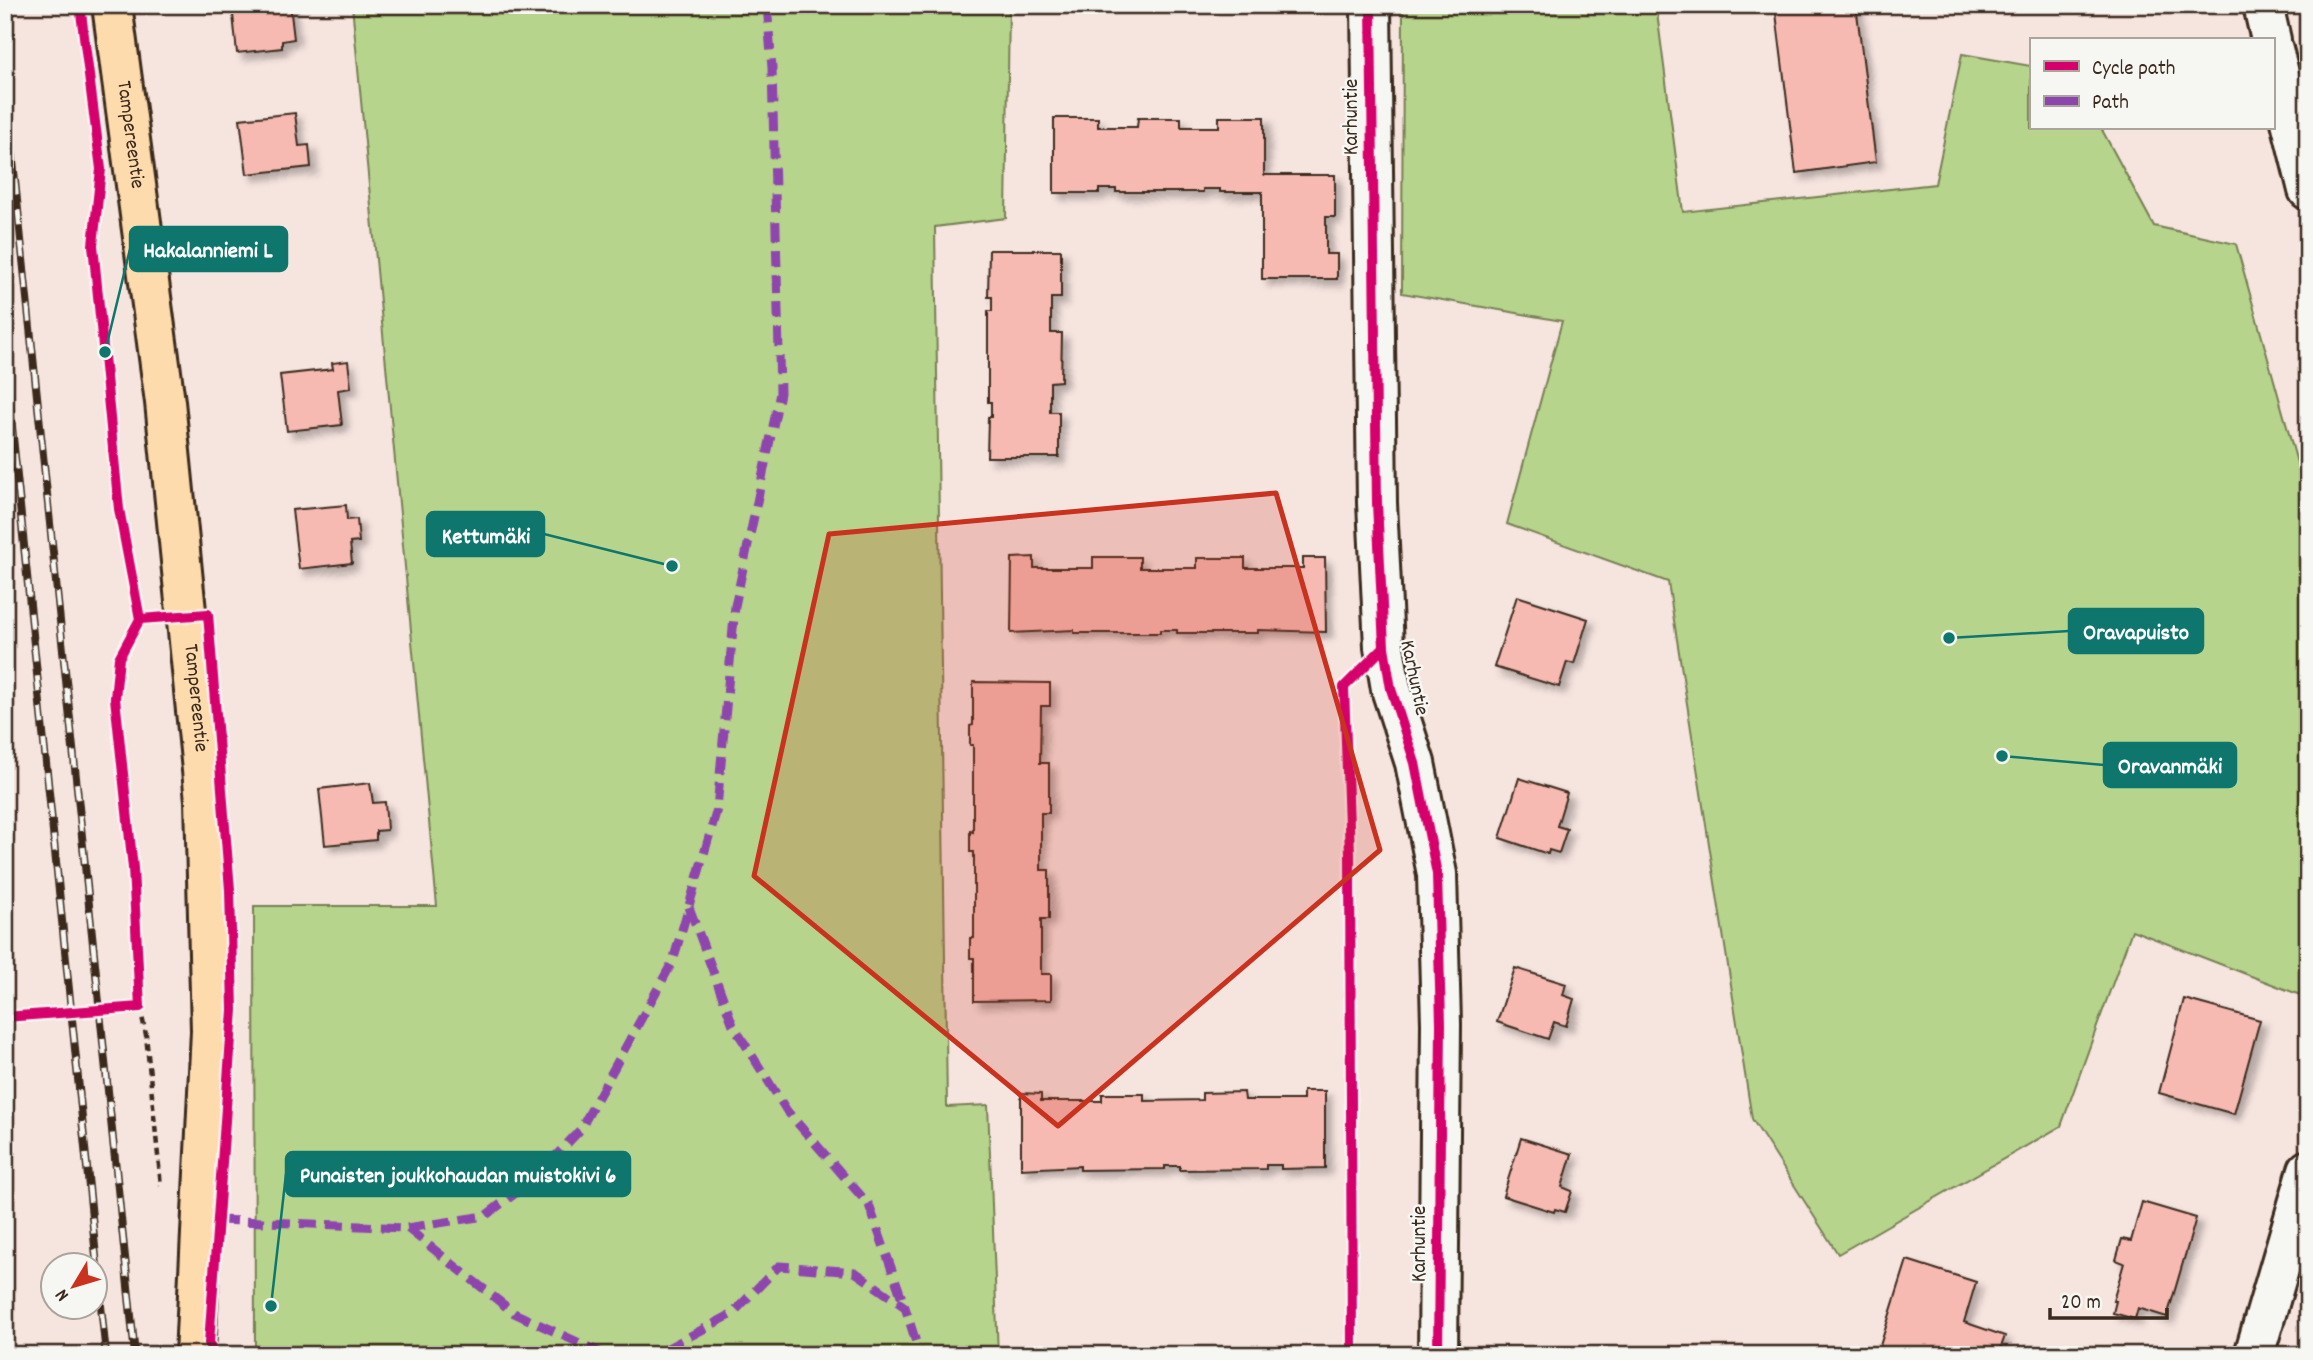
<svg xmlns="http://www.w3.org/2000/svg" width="2313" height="1360" font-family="Dekko,sans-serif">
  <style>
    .green { fill: #b6d48c; stroke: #787f55; stroke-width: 2 }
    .building { fill: #f6bab3; stroke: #3b2a1e; stroke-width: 2; filter: url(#shadow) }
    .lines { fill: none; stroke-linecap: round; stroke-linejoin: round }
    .minor-casing { stroke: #3b2a1e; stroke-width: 44 }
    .major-casing { stroke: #3b2a1e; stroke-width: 44 }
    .path { stroke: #3b2a1e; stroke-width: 4.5; stroke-dasharray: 7 5; stroke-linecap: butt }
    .minor { stroke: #f6f6f2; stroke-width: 38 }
    .major { stroke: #fedbac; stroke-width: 38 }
    .rail-casing { stroke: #3b2a1e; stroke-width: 8 }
    .rail { stroke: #f6f6f2; stroke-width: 5; stroke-dasharray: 16; stroke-linecap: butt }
    .quiet { stroke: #8e44ad; stroke-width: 9; stroke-dasharray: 18 9; stroke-linecap: butt }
    .cycleway-casing { stroke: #f6f6f2; stroke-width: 15 }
    .cycleway { stroke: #d6006c; stroke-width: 10 }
    .marked { fill: #c8321e; fill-opacity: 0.2; stroke: #c8321e; stroke-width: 5; stroke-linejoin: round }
    .labels { text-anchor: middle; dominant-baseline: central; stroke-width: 5; stroke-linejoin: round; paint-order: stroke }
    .street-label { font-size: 21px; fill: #3b2a1e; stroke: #f6f6f2 }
    .leader { fill: none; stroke: #0f766e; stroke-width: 2.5 }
    .callout-dot { fill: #0f766e; stroke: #f6f6f2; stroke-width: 2.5 }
    .callout { fill: #0f766e; stroke: #0f766e; stroke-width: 2.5 }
    .callout-label { font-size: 23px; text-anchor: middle; font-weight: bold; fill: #fff }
  </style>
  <defs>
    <filter id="shadow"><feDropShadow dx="6" dy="6" stdDeviation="3.5" flood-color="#0004"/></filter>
  </defs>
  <rect width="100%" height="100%" fill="#f6e4df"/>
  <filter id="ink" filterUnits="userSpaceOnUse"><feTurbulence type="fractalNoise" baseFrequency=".0143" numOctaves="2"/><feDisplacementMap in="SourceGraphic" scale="14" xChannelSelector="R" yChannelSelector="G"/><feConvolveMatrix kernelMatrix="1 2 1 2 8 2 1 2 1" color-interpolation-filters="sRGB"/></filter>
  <g filter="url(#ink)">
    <path class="green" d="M352 5H1009L1006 218 935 227 947 1107 988 1105 998 1355H255L254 906H437Z
      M1403 5H1656L1683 212 1935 184 1962 54 2031 66V128H2101L2154 226 2236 244 2308 502V998L2132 930 2061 1126 1838 1254 1752 1119 1668 582 1507 524 1562 321 1402 293Z"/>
    <path class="building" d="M232 5H290L294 39 282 41V48L237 53Z
      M1775 5H1856L1876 162 1796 173Z
      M295 113 299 146 309 145 311 167 247 174 240 119Z
      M1219 117H1264V175H1335V217H1326V254H1337V279H1262V192H1220V189H1203V192H1116V189H1099V193H1054V118H1098V127H1137L1138 118H1181V127H1219Z
      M989 250H1061V298H1051V333H1062L1061 381 1050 382V412H1059V457H987L988 417H991V402H988V311H992V297H988Z
      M348 361 351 388 338 390 342 425 287 431 280 375 333 369 332 363Z
      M346 505 347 520 357 519 359 542 350 543 352 563 299 569 292 510Z
      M1034 557V568H1093V557H1140V568H1197V558H1245V568H1303V558H1325L1326 632 1258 630V633H1177V630H1160V633H1074V630L1011 633 1012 558Z
      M1517 596 1588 619 1574 664 1567 662 1559 687 1494 667Z
      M973 682 1050 683V706H1041L1040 763H1049V813H1041V870H1049V919H1041V974H1051V1000L974 1001V958H970V938H974V852H970V831L973 832V745H970V726L973 725Z
      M1519 778 1567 793 1557 826 1567 829 1559 853 1549 850 1548 854 1500 838Z
      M370 783 373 803 385 802 387 830 376 831V840L325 845 319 789Z
      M1515 968 1566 984 1563 995 1574 999 1566 1026 1554 1022 1548 1039 1497 1022Z
      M2184 999 2260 1020 2234 1114 2159 1093Z
      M1303 1091H1325V1168L1281 1169V1165H1266V1169L1180 1170V1166H1165V1169L1080 1170V1166L1021 1169V1093L1041 1094V1101H1102V1094H1144V1101L1202 1100V1093L1244 1092 1245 1100H1303Z
      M1521 1138 1572 1154 1562 1187 1572 1191 1565 1212 1555 1209 1554 1212 1503 1196Z
      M2142 1202 2196 1218 2167 1317 2138 1308 2135 1319 2113 1313 2116 1301H2113L2124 1263 2116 1260 2122 1239 2131 1241Z
      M1907 1260 1976 1282 1964 1322 2005 1336 1998 1355H1896L1879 1349Z"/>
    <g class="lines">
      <defs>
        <path id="minor" d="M1371 5 1377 503 1384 647 1391 689 1415 763 1437 874 1441 1024 1438 1355
          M2263 5 2271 40
          M2273 49 2308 190
          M2254 1355 2308 1170"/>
        <g id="major">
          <path id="s1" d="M112 5 165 402 205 800 211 1031 195 1355"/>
        </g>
      </defs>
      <use href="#minor" class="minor-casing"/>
      <use href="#major" class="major-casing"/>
      <path class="path" d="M140 1007 146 1035 161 1186"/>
      <use href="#minor" class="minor"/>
      <use href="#major" class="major"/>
      <defs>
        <path id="rail" d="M5 83 135 1355
          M5 358 106 1355"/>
      </defs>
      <use href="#rail" class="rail-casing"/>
      <use href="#rail" class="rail"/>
      <path class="quiet" d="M689 907 733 1025 787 1111 869 1205 905 1307
        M219 1220 407 1228 514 1313 606 1355 664 1350 732 1314 779 1266 855 1272 905 1307 920 1355
        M407 1228 485 1216 533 1180 580 1130 673 961 717 809 735 606 780 393 772 68 767 5"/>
      <defs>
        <path id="cycleway" d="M1371 5 1377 503 1384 647 1391 689 1415 763 1437 874 1441 1024 1438 1355
          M140 619 208 614 230 890 233 1010 209 1343 215 1355
          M5 1017 140 1007 133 868 115 698 119 658 140 619 119 509 93 245 101 169 80 5
          M1352 1355 1350 854 1344 687 1384 647"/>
      </defs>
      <use href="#cycleway" class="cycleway-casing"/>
      <use href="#cycleway" class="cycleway"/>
    </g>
  </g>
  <path class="marked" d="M1276 493 1380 850 1058 1126 754 876 829 534Z"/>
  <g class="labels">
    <g class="street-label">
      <text transform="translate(1353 117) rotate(-90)">Karhuntie</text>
      <text stroke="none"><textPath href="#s1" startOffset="131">Tampereentie</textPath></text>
      <text transform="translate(1413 678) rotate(78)">Karhuntie</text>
      <text stroke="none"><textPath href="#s1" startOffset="698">Tampereentie</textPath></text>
      <text transform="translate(1421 1244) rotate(-90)">Karhuntie</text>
    </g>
  </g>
  <path class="leader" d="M105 352L130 249M672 566L544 534M1949 638L2069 631M2002 756L2104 765M271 1306L286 1174"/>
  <g class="callout-dot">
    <circle cx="105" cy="352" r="7"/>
    <circle cx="672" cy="566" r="7"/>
    <circle cx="1949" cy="638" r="7"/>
    <circle cx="2002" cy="756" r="7"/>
    <circle cx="271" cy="1306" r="7"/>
  </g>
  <g class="callout">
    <rect x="130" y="227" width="157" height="44" rx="7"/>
    <rect x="427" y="512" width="117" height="44" rx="7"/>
    <rect x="2069" y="609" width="134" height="44" rx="7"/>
    <rect x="2104" y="743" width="132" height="44" rx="7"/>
    <rect x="286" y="1152" width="344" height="44" rx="7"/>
  </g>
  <g class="callout-label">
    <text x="208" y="257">Hakalanniemi L</text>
    <text x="486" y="543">Kettumäki</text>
    <text x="2136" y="639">Oravapuisto</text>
    <text x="2170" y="773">Oravanmäki</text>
    <text x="458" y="1182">Punaisten joukkohaudan muistokivi 6</text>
  </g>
  <rect width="2313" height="1360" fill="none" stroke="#f6f6f2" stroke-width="28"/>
  <rect x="14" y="14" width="2285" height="1332" fill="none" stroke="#3b2a1e" stroke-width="2.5" filter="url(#ink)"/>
  <rect x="2030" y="38" width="245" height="91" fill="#f6f6f2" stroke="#aba49d" stroke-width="2"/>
  <rect x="2044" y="61" width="35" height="10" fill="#d6006c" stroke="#aba49d" stroke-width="2"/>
  <text x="2092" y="74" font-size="21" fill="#3b2a1e">Cycle path</text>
  <rect x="2044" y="96" width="35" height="10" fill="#8e44ad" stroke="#aba49d" stroke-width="2"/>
  <text x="2092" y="108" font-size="21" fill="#3b2a1e">Path</text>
  <g transform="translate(74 1286) rotate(232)"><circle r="33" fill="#f6f6f2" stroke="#aba49d" stroke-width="2"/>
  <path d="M0-5L12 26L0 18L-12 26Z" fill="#c8321e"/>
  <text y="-10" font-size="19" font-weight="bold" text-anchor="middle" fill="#3b2a1e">N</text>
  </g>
  <path d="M2050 1308v10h117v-10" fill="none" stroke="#3b2a1e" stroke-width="3.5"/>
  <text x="2061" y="1308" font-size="21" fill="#3b2a1e" stroke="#f6f6f2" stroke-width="5" paint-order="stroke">20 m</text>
</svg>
